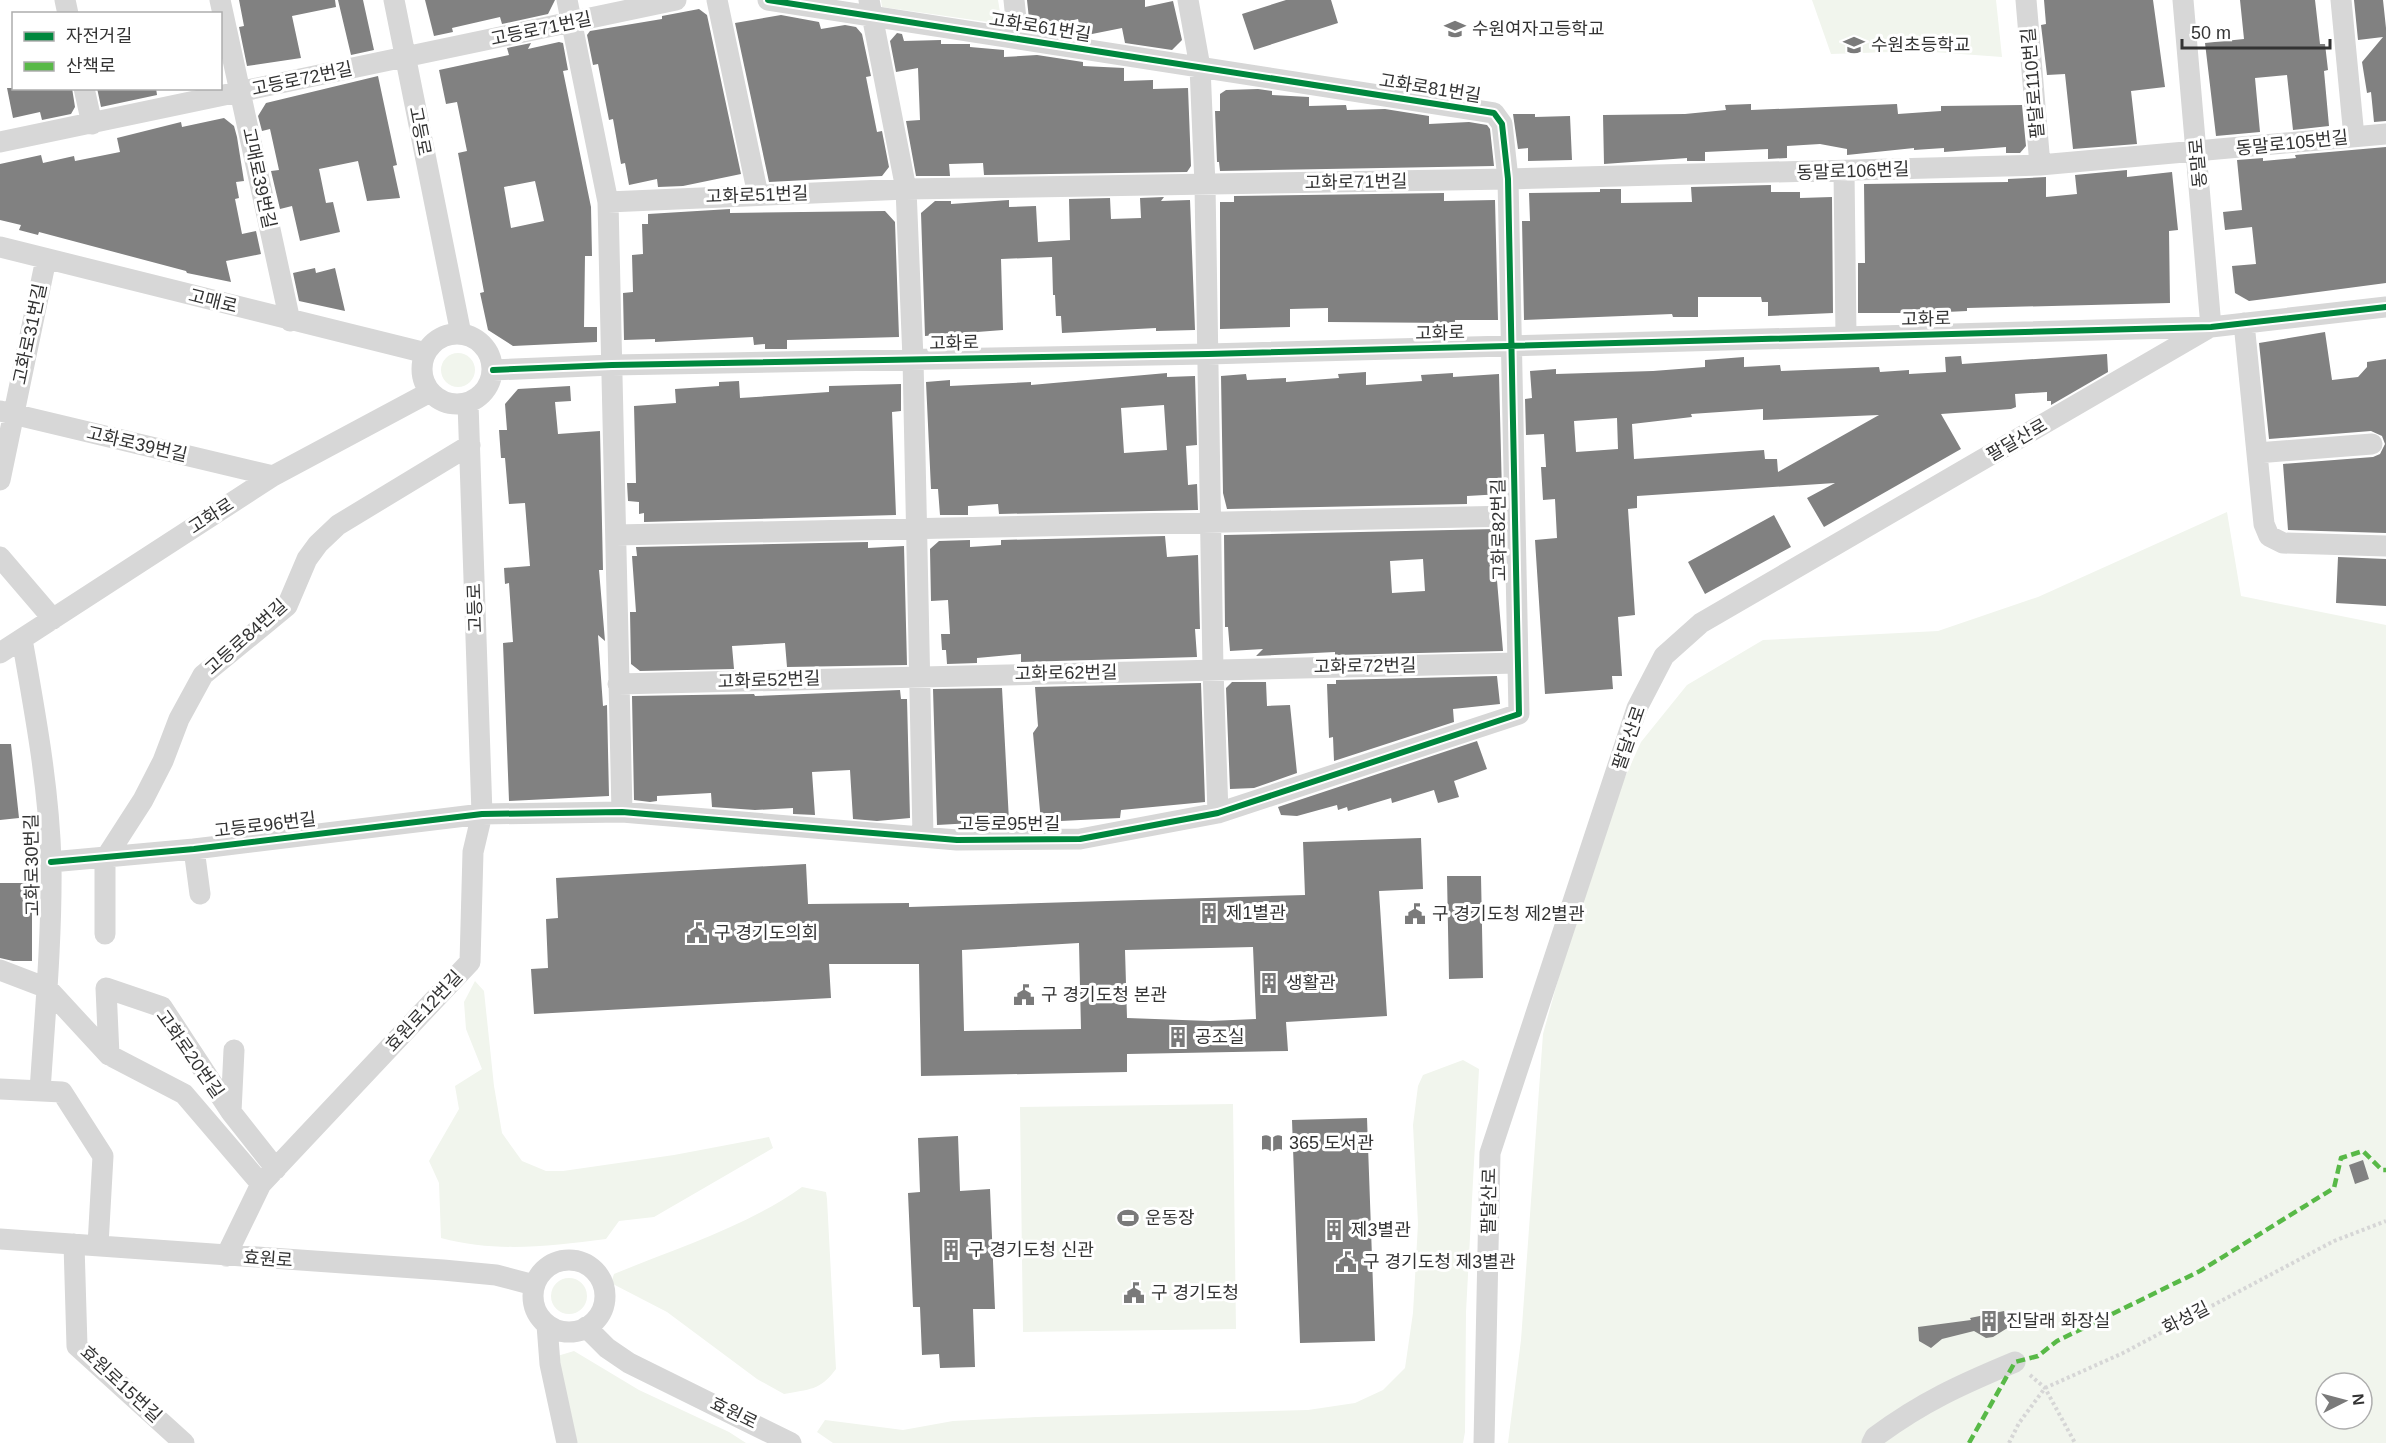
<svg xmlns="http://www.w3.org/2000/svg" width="2386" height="1443" font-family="Arial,'Noto Sans KR',sans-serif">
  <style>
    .green { fill: #f1f5ed; fill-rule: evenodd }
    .building { fill: #818181; fill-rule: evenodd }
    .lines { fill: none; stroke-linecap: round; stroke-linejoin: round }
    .path { stroke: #d6d6d6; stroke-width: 4; stroke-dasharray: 3 3; stroke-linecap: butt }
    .minor { stroke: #d7d7d7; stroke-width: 21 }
    .quiet { stroke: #58b947; stroke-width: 4.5; stroke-dasharray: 9 4.5; stroke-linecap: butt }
    .cycleway-casing { stroke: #fff; stroke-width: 10 }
    .cycleway { stroke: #00873e; stroke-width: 6 }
    .labels { text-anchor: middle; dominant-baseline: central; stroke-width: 6; stroke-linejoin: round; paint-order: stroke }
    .street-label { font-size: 18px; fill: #333; stroke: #fff }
    .poi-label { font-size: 18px; fill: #333; stroke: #fff; text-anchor: start }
  </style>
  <rect width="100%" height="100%" fill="#fff"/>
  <path class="green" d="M881 0H998L1002 24 882 7Z
    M1812 0H1996L2002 57 1920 51 1831 54Z
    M441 370a17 17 0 1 1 34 0a17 17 0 1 1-34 0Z
    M2227 512 2241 596 2386 625V1443H1508L1521 1340 1543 1034 1597 839 1641 742 1687 685 1763 640 1938 631 2038 597ZM2326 1383H2362V1419H2326Z
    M475 981 484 991 494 1086 502 1133 522 1161 546 1171H563L674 1155 769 1137 773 1148 654 1217 619 1221 606 1239C549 1246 498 1253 441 1238L439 1183 429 1161 459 1109 455 1086 482 1069 466 1029 464 1002Z
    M1463 1060 1479 1069 1466 1312 1465 1432 1463 1443H833L817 1432 825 1420 903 1430 953 1421 1036 1417 1308 1410 1355 1403 1383 1390 1405 1368 1413 1313 1418 1224 1413 1125 1418 1086 1423 1075Z
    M1233 1104 1236 1329 1023 1332 1020 1107Z
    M802 1187 826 1192 827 1199 836 1369C820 1391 809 1389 784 1394L757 1379 667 1312 611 1283 614 1274C677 1248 746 1227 802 1187Z
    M551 1296a18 18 0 1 1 36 0a18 18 0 1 1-36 0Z
    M574 1351 639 1390 729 1432 746 1443H571L554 1357Z"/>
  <path class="building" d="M239 0H335L336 7 292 16 301 58 247 66 239 27 244 26Z
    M338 0H363L374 50 351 55Z
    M425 0H555L548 14 502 24 500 17 452 28 453 32 434 36Z
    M1027 0H1145V7L1173 1 1182 40 1172 50 1125 43 1122 28 1082 36 1078 19 1037 29 1030 28Z
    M1286 0H1331L1338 23 1254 50 1242 14Z
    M2044 0H2153L2165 87 2131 91 2137 144 2073 149 2065 74 2047 75 2041 25 2046 24Z
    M2240 0H2315L2320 44H2325L2328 70 2324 71 2329 126 2293 130 2287 75 2255 78 2260 132 2216 136 2205 43 2244 39Z
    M2354 0H2383L2386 28V121L2374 122 2371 92 2367 93 2362 62 2383 37 2358 40Z
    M699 9 707 15 741 174 683 186 658 187 657 179 629 185 625 163 621 164 613 119 609 120 598 64 593 65 587 35 590 31 662 19V16Z
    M781 15 819 22 821 29 845 25 856 27 862 34 871 76 866 77 877 132 882 131 889 167 882 176 769 182 735 23Z
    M897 33 902 34 904 41 941 40V44H970V47L1004 50V57L1037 55 1083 62V66L1124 68V81L1153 80V89L1188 88 1191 166 1187 172 984 175 983 163 949 164 950 176H916L906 121 920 120 918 68 896 72 890 41Z
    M559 42 563 43 568 70 563 71 591 207 592 256H585L584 327H597V342L513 346 488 330 480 293 484 292 458 153 467 151 457 102 446 104 439 70 509 55 507 48 531 43 528 49ZM535 181 544 221 511 228 504 187Z
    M378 76 397 165 393 166 400 198 367 201 358 161 319 169 326 203 333 202 340 232 300 241 292 206 280 209 271 171 279 170 270 129 262 131 258 116 266 103Z
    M7 88H72L75 107 71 114 42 120 40 112 13 118Z
    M97 88H156L157 95 101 107Z
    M1258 89 1272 91V95L1309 97V106L1346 105 1347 110 1385 109 1429 116V124L1469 122 1487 125 1490 129 1494 166 1220 171 1219 162H1217L1215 111H1220V94L1226 90Z
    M1751 104V110L1897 104 1898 114 1941 111V106L2022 105 2026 146 2020 153H2006V147L1944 152V148L1914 150V148L1847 155V149L1820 144 1787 146V158L1768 159V149L1705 152V161H1687V158L1604 164 1603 115 1685 114 1726 110 1725 105Z
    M1513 114H1535V117L1570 116 1572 160 1528 161V148L1518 149Z
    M224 118 234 126 237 137 244 181 236 182 239 198 235 199 242 234 256 231 261 254 226 261 231 282 187 273 186 271 39 232 38 235 19 230 21 225 0 220V164L41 155 43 163 74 156 75 161 120 152 117 138 181 122 182 127Z
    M2386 147V283L2249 301 2235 293 2232 266 2256 264 2252 227 2225 230 2223 212 2242 210 2237 160 2263 158V161L2296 158 2295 155Z
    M2127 170V177L2172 172 2178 230 2169 231 2170 303 1967 308V311L1925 313H1858V263H1865L1864 184 2008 182V179L2046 177V197L2077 194 2075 175Z
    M1771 185V192H1800V198L1832 197 1833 313 1768 316V302H1762L1761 297H1698V317H1673L1672 314 1524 320 1522 221H1530L1529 193 1600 192V189H1621V203L1692 202 1691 187Z
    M1444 193V201L1495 200 1498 320H1455V323L1328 322V308L1290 309V327L1220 329V202H1234V196Z
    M1164 197 1161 201 1190 200 1195 330 1156 331V328L1062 333 1061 316H1056L1055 295H1053L1052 257 1001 259 1003 330 925 336 921 213 935 201H951V204L1009 200V207L1036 206 1038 242 1070 240 1069 199 1110 198 1111 219 1141 218 1140 198Z
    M730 209V213L885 211 895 222 899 337 787 340V349H765V344L754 345 753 337 655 342V339L624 340 623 293 633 292 632 255 643 254 642 224H648V214Z
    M315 268 316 273 335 268 345 311 299 301 293 273Z
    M2325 332 2332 380 2358 377 2367 367V362L2386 359V533L2288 530 2283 464 2373 457 2380 454 2385 444 2382 436 2371 431 2269 439 2259 343Z
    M2107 354 2108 372 2051 405V401H2047V392L2015 394 2016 407 2011 409 1941 414 1961 449 1824 527 1807 498 1835 483 1637 496V508L1628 509 1635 615 1618 617 1622 676H1612L1613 689 1545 694 1535 540 1557 538 1555 499 1543 500 1541 467H1546L1544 434 1526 435 1525 399 1532 398 1530 371 1556 369V374L1653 371 1705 367V360L1744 357V367L1780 365 1781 371 1879 367 1880 372 1909 370V374L1946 372 1945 357 1961 356 1962 364ZM1763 409V420L1879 415 1778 472 1777 459H1765L1764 450 1634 459 1632 424 1692 417 1691 414ZM1617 418 1618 449 1576 452 1574 421Z
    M1366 372V385L1422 381 1421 375 1453 373V377L1499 374 1502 494 1467 496V504L1227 509 1223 493 1221 376 1246 374 1247 380 1286 378V382L1339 378 1338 374Z
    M1167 373V377L1195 376 1197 445 1186 446 1188 485 1197 484 1198 510 999 514 998 504 968 506V515H940L938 489H931L926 382 950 380V386L1031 382V385ZM1164 405 1167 450 1124 453 1121 408Z
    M739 381 740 398 829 392V386L901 384V411L892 412 896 515 644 522V513L639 514V502L628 501 627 483H636L634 406 676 403 675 389 719 386V382Z
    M570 386 571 401 555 402 558 434 600 431 603 570H599L605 641 598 635 603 706 607 705 609 796 509 801 503 643 513 642 509 583 505 584 504 568 530 566 525 503 509 504 505 458H501L499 430H507L505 404 518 389Z
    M1774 515 1791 547 1705 594 1688 562Z
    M1496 529V535H1500L1501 557H1495L1503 651 1335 655V652L1256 656 1263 649 1230 651 1228 627H1225L1224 535ZM1423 559 1425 591 1392 593 1390 561Z
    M1165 536 1167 557 1198 555 1200 629H1195L1197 657 1021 662V654L977 658V663L947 664 946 650H942L941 634H950L948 600 931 601 930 549 939 541 970 540V547L1001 545V540Z
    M868 542V548L904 546 907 665 787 667 785 643 732 646 734 669 640 671 631 664 630 612H636L632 556H637L636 547Z
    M2338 557 2386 559V606L2336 603Z
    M1497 676 1500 704 1453 709 1454 722 1334 761 1333 737 1329 738 1327 684H1336V680Z
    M1232 682H1266L1267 706 1290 705 1297 773 1254 788 1230 789 1226 688Z
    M1201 683 1205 802 1121 810 1120 818 1041 822 1033 733 1038 726 1035 687Z
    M1002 688 1009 821 937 825 933 689Z
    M900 690 901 699H907L910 818 877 821 853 819 850 770 812 772 815 815 793 814V808L755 810 712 807 711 793 657 796V801L650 802 634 800 632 696 754 694 755 696Z
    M1477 741 1487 769 1454 781 1459 797 1438 803 1434 790 1392 803 1391 798 1348 811 1347 807 1338 810 1337 805 1297 816 1281 815 1278 807Z
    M0 744H11L19 818 0 820Z
    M1421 838 1423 889 1379 891 1387 1016 1286 1022 1288 1051 1127 1054V1072L921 1076 919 964H829L831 998 534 1014 531 969 548 968 546 919 558 918 556 878 806 864 808 904 909 903V907L1305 895 1303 842ZM1079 943 1081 1029 964 1031 962 950ZM1253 947 1256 1019 1210 1021 1127 1018 1125 950Z
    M1447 876H1481L1483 978 1449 979Z
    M0 883H32V961H13L0 958Z
    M1367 1118 1375 1341 1300 1343 1292 1120Z
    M958 1136 960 1191 990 1189 995 1309H973L975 1367 940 1368 939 1354 922 1355 920 1307H913L908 1193 920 1192 918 1138Z
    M2363 1160 2369 1179 2355 1184 2349 1165Z
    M2004 1311 2009 1327 1993 1337 1986 1338 1974 1331 1942 1339 1931 1348 1919 1341 1918 1327 1971 1320 1970 1318Z"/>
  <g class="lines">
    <path class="path" d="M2030 1375 2045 1388 2075 1443
      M2009 1443 2019 1423 2045 1388 2123 1353 2334 1241 2386 1221"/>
    <path class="minor" d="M65 0 68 14
      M220 0 290 321
      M394 0 461 334
      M567 0 608 202 622 812
      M717 0 758 195
      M869 0 906 189 913 359 923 836
      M1014 0 1018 39
      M1188 0 1200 67 1205 185 1213 670 1218 813
      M2026 0 2040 165
      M2183 0 2211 327
      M2341 0 2354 137
      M84 88 92 124
      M0 142 676 0
      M1844 171 1846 336
      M608 202 906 189 1508 179 2040 165 2386 134
      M0 247 426 353
      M2244 323 2264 524 2269 536 2283 543 2386 546
      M422 369a35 35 0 1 1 70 0a35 35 0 1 1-70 0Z
      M493 370 612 365 1208 354 2211 327 2386 307
      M0 411 273 476
      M2257 453 2372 444
      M0 480 46 259
      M616 535 1513 516
      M0 557 53 619
      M22 639C35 713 49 787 51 862 52 938 45 1015 40 1091
      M0 653 273 476 430 392
      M618 684 1518 663
      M194 849 200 894
      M51 862 194 849 482 814 622 812 957 840 1080 839 1218 813 1519 714 1508 179 1502 124 1494 113 768 0
      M105 934V859L143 800 163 761 179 719 203 675 287 606 307 559 318 544 338 525 470 445
      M0 970 47 988 109 1055 184 1094 261 1184
      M234 1050 231 1112 276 1169
      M109 1055 106 988 162 1007 231 1112
      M0 1089 62 1092 103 1156 98 1245
      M0 1239 443 1270 496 1275 534 1285
      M74 1244 77 1346 184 1443
      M226 1256 261 1184 470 962 473 852 482 814 468 403
      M533 1296a36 36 0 1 1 72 0a36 36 0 1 1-72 0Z
      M547 1325 550 1364 567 1443
      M586 1327 607 1348 629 1363 791 1443
      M1484 1443 1490 1153 1637 708 1664 656 1701 623 2207 329
      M1872 1443 1875 1437C1922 1402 1962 1384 2015 1362"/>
    <path class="quiet" d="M1969 1443 2015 1362 2038 1356 2057 1341 2200 1271 2334 1188 2341 1158 2363 1151 2382 1170H2386"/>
    <defs>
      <path id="cycleway" d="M493 370 612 365 1208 354 2211 327 2386 307
        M51 862 194 849 482 814 622 812 957 840 1080 839 1218 813 1519 714 1508 179 1502 124 1494 113 768 0"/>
    </defs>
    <use href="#cycleway" class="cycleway-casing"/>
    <use href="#cycleway" class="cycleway"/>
  </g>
  <defs>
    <symbol id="school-bare" viewBox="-9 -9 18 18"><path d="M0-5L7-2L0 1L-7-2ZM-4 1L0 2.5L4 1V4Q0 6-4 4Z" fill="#7a7a7a" stroke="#fff" stroke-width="2.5" paint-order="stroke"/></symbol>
    <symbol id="building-bare" viewBox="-9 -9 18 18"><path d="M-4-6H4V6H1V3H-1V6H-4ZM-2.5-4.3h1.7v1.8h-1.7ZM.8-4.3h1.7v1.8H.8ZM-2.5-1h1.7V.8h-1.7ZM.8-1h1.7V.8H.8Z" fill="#7a7a7a" stroke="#fff" stroke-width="2.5" paint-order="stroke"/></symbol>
    <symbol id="civic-bare" viewBox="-9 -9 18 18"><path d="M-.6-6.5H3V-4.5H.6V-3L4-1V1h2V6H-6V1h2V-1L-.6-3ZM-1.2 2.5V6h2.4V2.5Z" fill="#7a7a7a" stroke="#fff" stroke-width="2.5" paint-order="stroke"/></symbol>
    <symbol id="library-bare" viewBox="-9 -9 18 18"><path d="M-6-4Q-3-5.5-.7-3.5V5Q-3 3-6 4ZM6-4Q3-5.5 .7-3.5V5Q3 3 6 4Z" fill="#7a7a7a" stroke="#fff" stroke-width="2.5" paint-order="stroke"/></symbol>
    <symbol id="stadium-bare" viewBox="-9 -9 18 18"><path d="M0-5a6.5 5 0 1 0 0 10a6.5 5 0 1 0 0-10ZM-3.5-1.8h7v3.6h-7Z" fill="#7a7a7a" stroke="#fff" stroke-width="2.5" paint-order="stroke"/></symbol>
  </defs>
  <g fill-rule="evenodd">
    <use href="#school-bare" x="1440" y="14" width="30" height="30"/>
    <use href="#school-bare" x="1839" y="30" width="30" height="30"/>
    <use href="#building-bare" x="1194" y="898" width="30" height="30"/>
    <use href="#civic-bare" x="1400" y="899" width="30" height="30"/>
    <use href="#civic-bare" x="682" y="918" width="30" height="30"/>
    <use href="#building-bare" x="1254" y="968" width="30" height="30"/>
    <use href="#civic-bare" x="1009" y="980" width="30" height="30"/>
    <use href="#building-bare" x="1163" y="1022" width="30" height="30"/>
    <use href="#library-bare" x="1257" y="1128" width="30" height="30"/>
    <use href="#stadium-bare" x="1113" y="1203" width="30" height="30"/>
    <use href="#building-bare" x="1319" y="1215" width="30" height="30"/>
    <use href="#building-bare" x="936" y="1235" width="30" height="30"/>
    <use href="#civic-bare" x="1331" y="1247" width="30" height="30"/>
    <use href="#civic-bare" x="1119" y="1278" width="30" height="30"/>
    <use href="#building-bare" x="1974" y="1306" width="30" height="30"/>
  </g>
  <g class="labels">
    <g class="street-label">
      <text transform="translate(1040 27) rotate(9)">고화로61번길</text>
      <text transform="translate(541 29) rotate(-12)">고등로71번길</text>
      <text transform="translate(302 79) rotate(-12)">고등로72번길</text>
      <text transform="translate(2033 83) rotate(-95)">팔달로110번길</text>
      <text transform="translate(1430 88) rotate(9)">고화로81번길</text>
      <text transform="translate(420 131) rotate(79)">고등로</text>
      <text transform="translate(2292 143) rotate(-6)">동말로105번길</text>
      <text transform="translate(2198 163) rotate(-95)">동말로</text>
      <text transform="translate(1853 171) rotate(-2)">동말로106번길</text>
      <text transform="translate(259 178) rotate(78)">고매로39번길</text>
      <text transform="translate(1356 182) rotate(-1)">고화로71번길</text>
      <text transform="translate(757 195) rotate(-2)">고화로51번길</text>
      <text transform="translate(213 301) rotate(14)">고매로</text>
      <text transform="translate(1926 319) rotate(-1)">고화로</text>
      <text transform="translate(1440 333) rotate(-1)">고화로</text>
      <text transform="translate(30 334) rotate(-78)">고화로31번길</text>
      <text transform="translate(954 343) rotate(-1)">고화로</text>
      <text transform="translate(2017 440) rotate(-30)">팔달산로</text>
      <text transform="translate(137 444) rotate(13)">고화로39번길</text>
      <text transform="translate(211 516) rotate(-33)">고화로</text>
      <text transform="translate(1499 530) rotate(-91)">고화로82번길</text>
      <text transform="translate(475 608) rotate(-92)">고등로</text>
      <text transform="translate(246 637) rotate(-42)">고등로84번길</text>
      <text transform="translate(1365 666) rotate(-1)">고화로72번길</text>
      <text transform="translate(1066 673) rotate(-1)">고화로62번길</text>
      <text transform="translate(769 680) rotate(-2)">고화로52번길</text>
      <text transform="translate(1629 738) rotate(-71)">팔달산로</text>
      <text x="1009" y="824">고등로95번길</text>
      <text transform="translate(265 825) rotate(-7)">고등로96번길</text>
      <text transform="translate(32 865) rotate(-91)">고화로30번길</text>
      <text transform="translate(424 1011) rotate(-47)">효원로12번길</text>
      <text transform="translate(190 1054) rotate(55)">고화로20번길</text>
      <text transform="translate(1489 1201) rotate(-89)">팔달산로</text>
      <text transform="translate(268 1259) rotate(4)">효원로</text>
      <text transform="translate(2186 1318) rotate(-27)">화성길</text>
      <text transform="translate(121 1384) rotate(43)">효원로15번길</text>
      <text transform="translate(734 1413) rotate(26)">효원로</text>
    </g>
    <g class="poi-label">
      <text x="1472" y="29">수원여자고등학교</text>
      <text x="1871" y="45">수원초등학교</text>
      <text x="1226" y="913">제1별관</text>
      <text x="1432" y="914">구 경기도청 제2별관</text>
      <text x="714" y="933">구 경기도의회</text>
      <text x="1286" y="983">생활관</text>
      <text x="1041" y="995">구 경기도청 본관</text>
      <text x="1195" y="1037">공조실</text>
      <text x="1289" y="1143">365 도서관</text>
      <text x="1145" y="1218">운동장</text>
      <text x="1351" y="1230">제3별관</text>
      <text x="968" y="1250">구 경기도청 신관</text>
      <text x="1363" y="1262">구 경기도청 제3별관</text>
      <text x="1151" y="1293">구 경기도청</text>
      <text x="2006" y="1321">진달래 화장실</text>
    </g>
  </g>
  <rect x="12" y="12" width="210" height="78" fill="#ffffff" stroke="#adadad" stroke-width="1.5"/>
  <rect x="24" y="32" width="30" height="9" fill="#00873e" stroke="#adadad" stroke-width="1.5"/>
  <text x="66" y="42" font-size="18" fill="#333333">자전거길</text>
  <rect x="24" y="62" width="30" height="9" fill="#58b947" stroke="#adadad" stroke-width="1.5"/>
  <text x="66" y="72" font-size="18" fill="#333333">산책로</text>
  <g transform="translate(2344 1401) rotate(84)"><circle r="28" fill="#ffffff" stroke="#adadad" stroke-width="1.5"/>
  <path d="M0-4.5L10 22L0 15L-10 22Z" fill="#7a7a7a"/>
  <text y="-9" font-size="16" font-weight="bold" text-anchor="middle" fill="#333333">N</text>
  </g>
  <path d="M2182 39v9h148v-9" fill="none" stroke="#333333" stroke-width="3"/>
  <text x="2191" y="39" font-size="18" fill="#333333" stroke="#ffffff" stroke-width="4.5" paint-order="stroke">50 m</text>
</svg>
